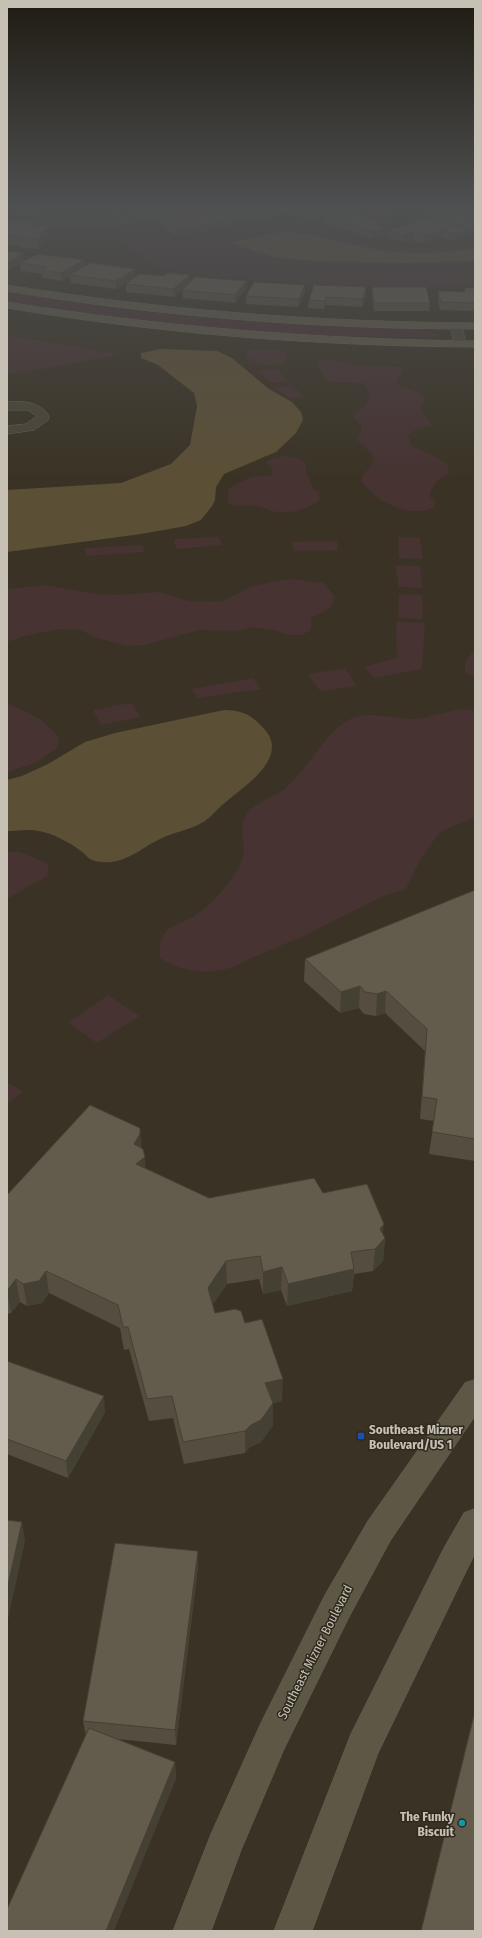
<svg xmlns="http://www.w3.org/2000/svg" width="482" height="1938" font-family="'Fira Sans Condensed',sans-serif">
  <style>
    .green { fill: #463332 }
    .water { fill: #5b4f36 }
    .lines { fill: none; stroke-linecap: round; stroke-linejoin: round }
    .street-casing { stroke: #686356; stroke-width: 1 }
    .secondary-casing { stroke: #686356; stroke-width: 1 }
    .street { fill: #4a4538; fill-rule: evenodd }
    .secondary { fill: #5d5746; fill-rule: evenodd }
    .wall { fill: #554e40 }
    .shaded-wall { fill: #454034 }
    .building { fill: #635b4b; stroke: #454034 }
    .transit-dot { fill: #1a4fb4; stroke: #2f2a1d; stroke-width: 1.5 }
    .culture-dot { fill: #0f9aa8; stroke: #2f2a1d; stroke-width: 1.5 }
    .labels { text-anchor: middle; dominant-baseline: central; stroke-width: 3; stroke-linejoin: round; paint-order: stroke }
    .near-poi-label { font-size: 13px; font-weight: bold; fill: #c6c1b4; stroke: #2f2a1d; text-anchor: start }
    .near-street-label { font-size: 13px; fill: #c6c1b4; stroke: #2f2a1d }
  </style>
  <rect width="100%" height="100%" fill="#3a3325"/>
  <path class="green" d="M61 207H93L92 214 97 221 45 222V218Z
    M148 220 173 236 262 225 405 248 475 245V285L426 288 327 285 210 276 162 269 93 226Z
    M7 291C98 308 190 318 283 324 307 326 331 327 355 327 381 328 415 323 439 336L430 338C288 336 147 327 7 302Z
    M7 335 106 352 119 355 7 375Z
    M256 349 278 350 285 353 287 359C277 370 257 365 247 358L246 355 248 351Z
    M327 359 355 366 400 367 404 370 396 381 397 384C405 389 415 389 423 395L425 402 421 407 423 414 429 419 432 425 413 431 408 436 412 446 435 456 447 464 449 473 438 480 430 492 431 498 436 503 434 507C409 520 375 501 361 481L363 475 374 462 372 454 358 441 357 438C364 428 362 425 353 417L354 414 367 405 369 394 365 384C353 381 333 385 324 379L321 370 316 364 318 361Z
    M277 369 288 381 272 383 258 371Z
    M292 386 305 397 291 399 275 388Z
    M284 456 298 458 306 464V472L311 482 313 489 319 492 320 500C307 510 288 515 272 511 266 510 262 506 254 506 246 505 234 508 227 502L229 488 251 477 271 475 273 468 266 463 268 460Z
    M219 537 222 545 176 549 174 539Z
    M398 537 420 538 423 559 399 558Z
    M337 541 338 550 294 551 292 542Z
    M143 545 144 552 86 556 84 548Z
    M395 565 420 566 423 588 399 587Z
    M294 579 323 583 335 596C334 610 322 612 311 618V630L302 635H289L273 630 252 627 236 631 200 630 144 645 126 646 95 637 80 630 58 629 25 636 7 642V589L47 585 94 594 116 595 160 592 189 601 215 602H221L250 587 277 581Z
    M399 594 422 595 423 619 398 618Z
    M396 621 425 623 422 669 374 678 364 667 397 658Z
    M475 648V678L465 672V662Z
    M345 668 357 686 320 691 308 674Z
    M253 678 261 689 197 698 192 689Z
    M131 703 141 717 101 725 93 710Z
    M7 704C27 711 48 721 59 739L57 748 35 763 7 772Z
    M463 709 475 711V817L440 832 421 858 406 889 381 897 308 934 249 959C222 976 187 976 160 958 160 953 159 945 161 940 167 924 182 924 194 916 204 909 214 901 221 892 229 882 240 868 243 856 245 843 239 828 245 817 255 800 276 798 289 785 309 766 322 738 345 722 364 709 389 718 410 719 428 719 445 711 463 709Z
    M7 852H20L49 864 47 876 7 899Z
    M108 995 140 1016 97 1043 68 1023Z
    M7 1082 23 1092 7 1103Z"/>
  <path class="water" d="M281 232C313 232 342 243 374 249 401 255 447 253 475 249V261L404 263 314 261 273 257 234 244 232 242Z
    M161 349 217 351 232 358 269 389 292 402 301 412 303 420 296 433 276 452 224 474 216 487 215 500 212 506 201 520 186 526 141 534 7 552V490L121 483 171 464 190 445 197 406 194 393 158 365 141 358V353Z
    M224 710C244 711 251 714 265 730 289 757 245 786 227 801 219 807 213 815 205 821 191 830 174 832 160 839 145 846 133 857 117 861 109 863 97 863 90 859 87 857 84 853 81 851 70 843 56 835 43 832 31 828 19 831 7 831V780L22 776 48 764 85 742 115 733Z"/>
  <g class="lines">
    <defs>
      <path id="street" d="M185 207H203C198 212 187 212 180 214 123 227 65 228 7 226V220C67 223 126 220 185 207Z
        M357 207H372L390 214 385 217Z
        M456 323 462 326 466 344 460 347 454 344 450 326Z
        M7 402C23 401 39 401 49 416L48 420 34 430 7 434V426L26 424 37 416 27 410H7Z"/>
      <path id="secondary" d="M7 285C162 310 318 322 475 323V329C318 329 162 317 7 291Z
        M7 302C162 327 318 339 475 341V347C318 346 162 334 7 308Z
        M475 1380V1416L390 1541 349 1617 284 1749 241 1850 211 1931H173L211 1834 260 1725 325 1595 368 1521 465 1383Z
        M475 1509V1553L378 1753 312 1931H274L351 1734 444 1548 464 1513Z"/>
    </defs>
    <use href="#street" class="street-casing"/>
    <use href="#secondary" class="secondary-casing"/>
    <use href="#street" class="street"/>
    <use href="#secondary" class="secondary"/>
  </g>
  <path class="wall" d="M7 207H17L14 209H7Z
    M17 207H52L38 217 17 215Z
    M110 207H158V209L118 214Z
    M219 207H353V213L383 227 385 235 372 238 325 224V218L319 217 310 219 289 214V211L285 213 274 211V216L254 221 244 218 234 221 229 220 231 228 176 235 160 225V217L193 216V213L215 211V209Z
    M420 207H475V211L472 212 474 221 468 235H467V237L453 241 442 237 422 243 413 240 403 242 387 237V230L410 224V221L425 217V215L436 212Z
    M7 221 30 225 49 236 38 249 21 248 20 246 7 245Z
    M84 260 85 266 135 276 190 282 246 281V289L235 303 183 298 182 290 186 286 174 297 126 292V284L133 278 116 289 71 283 70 276 62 281 42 278V274L21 271 20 263Z
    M314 285 366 295 362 307 326 305 324 309 308 308 309 300Z
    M372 287 430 303 429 311H374L372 295Z
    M464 288H475V311L440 310 438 299V291L464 292Z
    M305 292 298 307 246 304V296Z
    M475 890V1161L429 1154 434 1121 420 1119 425 1051 385 1013 376 1016 364 1014 359 1008 340 1013 304 981 305 959Z
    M141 1148 145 1157V1168L209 1198 323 1193 383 1234 385 1238 383 1261 373 1271 354 1274 352 1291 287 1306 281 1290 263 1294 259 1279 227 1284 213 1304 215 1313 245 1323 282 1401 273 1403V1425L261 1442 250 1447 245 1453 184 1464 173 1418 149 1421 129 1349 124 1350 120 1328 49 1293 42 1303 27 1306 20 1302 11 1313 7 1314V1195Z
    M7 1361 105 1412 68 1478 7 1454Z
    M198 1567 176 1745 118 1739 175 1762 176 1779 86 1736 83 1721Z"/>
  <path class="shaded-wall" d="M37 207H52L38 217Z
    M117 207H158V209L118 214Z
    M285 207H289V211L285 213Z
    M349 207H353V213L330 218V213Z
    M469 207H475V211L468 213Z
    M274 208V216L254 221V214Z
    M320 210 319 217 310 219V212Z
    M244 211V218L234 221V214Z
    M475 213V220H474V224L466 226 469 215Z
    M231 221V228L176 235V228Z
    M384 222 383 228 386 227 385 235 372 238 373 231 375 224Z
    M49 226V236L38 249 37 239Z
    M475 226V233L468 235 469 228Z
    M442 230V237L422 243 423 235Z
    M468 230 467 237 453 241V234Z
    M414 232 413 240 403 242 404 235Z
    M24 253V261L7 271V263Z
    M84 260 85 268 70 275V276L62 281 61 273Z
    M135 269V277L116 289V281Z
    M190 275V283L174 297 173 289Z
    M246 281V289L235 303V295Z
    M305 285V292L298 307 299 299Z
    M366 287V295L362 307 363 299Z
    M326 297V305L324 309 325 301Z
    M360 986 359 1008 340 1013 341 992Z
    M386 991 385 1013 376 1016 377 994Z
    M140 1128 142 1151 145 1157 146 1179 137 1186 134 1144Z
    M384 1224 382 1241 385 1238 383 1261 373 1271 375 1249 380 1229Z
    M226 1261 227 1284 209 1310 208 1288Z
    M282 1267 281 1290 263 1294V1272Z
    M354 1269 352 1291 287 1306 288 1284Z
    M46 1271 49 1293 42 1303 27 1306 23 1284Z
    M16 1279 20 1302 11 1313 7 1291Z
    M283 1379 282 1401 273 1403V1425L261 1442 250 1447 245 1453V1431L265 1383Z
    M104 1396 105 1412 68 1478 66 1461Z
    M22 1522 25 1541 7 1624V1590Z
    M198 1551V1567L176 1745 175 1730Z
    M175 1762 176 1779 114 1931H106Z"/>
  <path class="building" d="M219 207H270L274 208 254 214 244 211 234 214 215 209Z
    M292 207H349L330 213 320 210 310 212Z
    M458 208 475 212V213L469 215 475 216 467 219 475 221V226L469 228 425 215 447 209Z
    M214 210 231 221 176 228 160 217 198 216 193 213Z
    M347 211 384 222 375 224 386 227 373 231 325 217Z
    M425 217 468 230 453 234 442 230 423 235 414 232 404 235 387 230 417 223 410 221Z
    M7 221 30 222 28 225 49 226 37 239 20 238 22 236 7 235Z
    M7 251 24 253 7 263Z
    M38 254 84 260 61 273 42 270 47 267 20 263Z
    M90 263 135 269 116 281 70 275Z
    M168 273 190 275 173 289 126 284 139 274 164 276Z
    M195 277 246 281 235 295 182 290Z
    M254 282 305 285 299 299 246 296Z
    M314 285 366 287 363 299 326 297 325 301 309 300Z
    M372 287H426L430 303H374Z
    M464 288H475V303L441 302 438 291 465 292Z
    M475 890V1139L432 1132 437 1099 422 1097 427 1029 386 991 377 994 365 992 360 986 341 992 305 959Z
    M90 1105 140 1128V1134L134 1144 143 1149 145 1157 136 1164 209 1198 314 1178 323 1193 367 1184 384 1224 380 1229 385 1238 375 1249 351 1252 354 1269 288 1284 282 1267 263 1272 260 1256 226 1261 208 1288 215 1313 235 1309 241 1311 245 1323 262 1319 283 1379 265 1383 273 1403 261 1420 251 1425 245 1431 183 1442 172 1396 147 1399 128 1327H123L118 1305 46 1271 39 1281 23 1284 16 1279 7 1291V1195Z
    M7 1361 104 1396 66 1461 7 1439Z
    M7 1520 22 1522 7 1590Z
    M115 1543 198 1551 175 1730 83 1721Z
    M475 1711V1931H421Z
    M89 1728 175 1762 106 1931H7V1909Z"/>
  <linearGradient id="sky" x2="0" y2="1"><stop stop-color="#201c14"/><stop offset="0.43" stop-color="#4f5051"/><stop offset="1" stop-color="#4f5051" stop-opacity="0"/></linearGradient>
  <rect width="482" height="479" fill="url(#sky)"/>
  <rect class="transit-dot" x="357" y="1432" width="8" height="8" rx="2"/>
  <circle class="culture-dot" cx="462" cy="1823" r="4"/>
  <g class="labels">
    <g class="near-poi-label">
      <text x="369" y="1429">Southeast Mizner<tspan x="369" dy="15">Boulevard/US 1</tspan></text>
      <text x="454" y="1816" text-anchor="end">The Funky<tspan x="454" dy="15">Biscuit</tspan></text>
    </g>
    <g class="near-street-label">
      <text transform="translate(315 1652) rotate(-63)">Southeast Mizner Boulevard</text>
    </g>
  </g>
  <rect width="482" height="1938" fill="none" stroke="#c6c1b4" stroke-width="16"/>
</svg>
